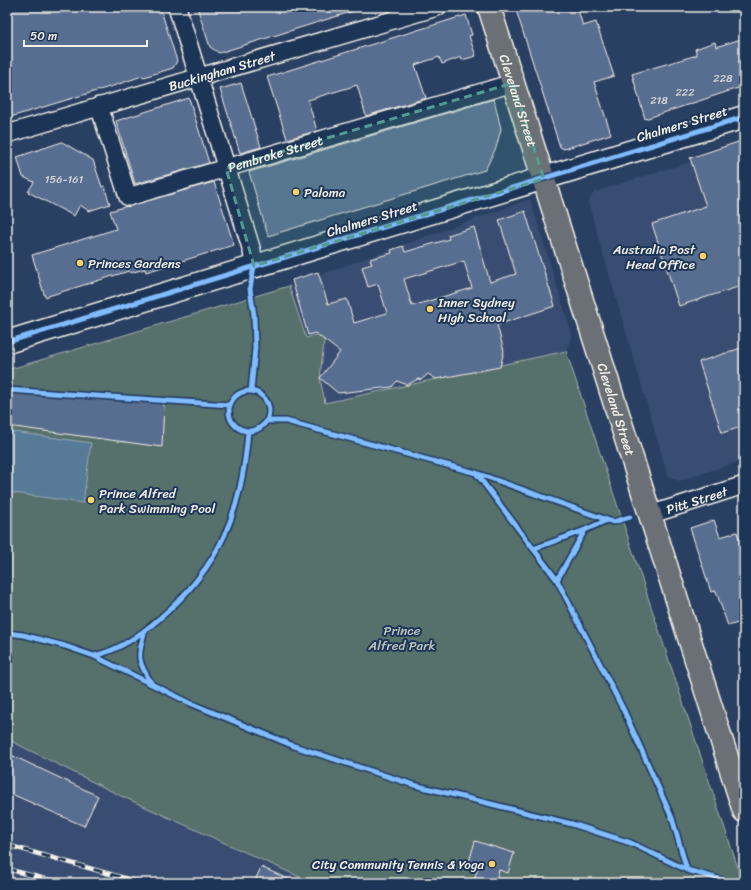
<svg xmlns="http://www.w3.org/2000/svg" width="751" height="890" font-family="Sriracha,sans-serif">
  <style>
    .built { fill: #374e71 }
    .green { fill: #576f6c; stroke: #a6b0aa }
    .water { fill: #577a97; stroke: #96aab7 }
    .building { fill: #586e91; stroke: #f4f1e8; fill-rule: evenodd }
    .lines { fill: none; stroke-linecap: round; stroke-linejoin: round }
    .minor-casing { stroke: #f4f1e8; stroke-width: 20 }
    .secondary-casing { stroke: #f4f1e8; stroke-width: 25 }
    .primary-casing { stroke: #f4f1e8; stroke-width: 25 }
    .minor { stroke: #1d3557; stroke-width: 17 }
    .secondary { stroke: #1d3557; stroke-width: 22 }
    .primary { stroke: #6a7074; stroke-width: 22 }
    .rail-casing { stroke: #f4f1e8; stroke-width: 4.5 }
    .rail { stroke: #1d3557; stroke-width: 3; stroke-dasharray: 9; stroke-linecap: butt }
    .cycleway-casing { stroke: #1d3557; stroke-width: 8 }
    .cycleway { stroke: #80bcff; stroke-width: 5 }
    .marked { fill: #549b93; fill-opacity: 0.2; stroke: #549b93; stroke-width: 3; stroke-dasharray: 8 5; stroke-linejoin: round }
    .poi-dot { fill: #ffd166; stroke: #1d3557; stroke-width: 1.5 }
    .labels { text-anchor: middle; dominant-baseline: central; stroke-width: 4; stroke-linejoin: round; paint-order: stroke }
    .number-label { font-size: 11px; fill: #cdd0d2 }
    .street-label { font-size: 13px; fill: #f4f1e8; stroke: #1d3557 }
    .poi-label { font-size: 13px; fill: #f4f1e8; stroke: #1d3557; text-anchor: start }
    .park-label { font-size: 13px; fill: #bdc4bd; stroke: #1d3557 }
  </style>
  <rect width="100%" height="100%" fill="#294063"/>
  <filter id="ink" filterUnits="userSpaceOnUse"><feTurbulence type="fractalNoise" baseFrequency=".025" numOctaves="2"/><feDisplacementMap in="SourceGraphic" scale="8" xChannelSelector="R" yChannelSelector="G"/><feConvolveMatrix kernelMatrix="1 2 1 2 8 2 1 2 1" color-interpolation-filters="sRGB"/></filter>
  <g filter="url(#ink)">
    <path class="built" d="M744 145V460L679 481 668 476 588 202 594 192Z
      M530 199 572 335 566 351 325 403 320 378 325 332 306 338 289 286Z
      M7 739 119 795 313 883H7Z"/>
    <path class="green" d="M289 286 306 338 325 332 320 378 325 403 566 351 743 883H313L119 795 7 739V370Z"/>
    <path class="water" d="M7 431 91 443 83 503 7 492Z"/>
    <path class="building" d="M7 7H160L177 61 173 68 144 77 142 76 116 85 7 118Z
      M197 7H356L357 10 219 53 210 47Z
      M515 7H577L583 26 596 22 614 76 594 82 611 134 564 149 560 147Z
      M466 15 472 35 469 36 476 56 462 60 461 57 442 64 439 57 415 65 426 98 366 116 357 85 308 100 317 131 287 139 267 77Z
      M744 38V86L645 119 632 74 697 55 695 49 715 42 716 47Z
      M241 83 261 147 240 153 220 89Z
      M189 98 209 163 135 184 116 121Z
      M494 99 501 129 496 148 485 170 268 236 249 172Z
      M744 140V285L679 306 652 224 706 206 690 158Z
      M62 142 93 160 102 187 104 186 110 204 89 211 80 205 74 216 28 192 34 182 23 177 17 157Z
      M214 182 234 245 146 272 145 269 130 273 129 271 45 297 32 255 116 229 110 211Z
      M525 211 555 306 497 325 504 351 500 367 436 379 428 374 421 380 418 379 407 385 397 381 392 387 338 393 320 378 340 352 315 333 308 335 292 280 318 272 328 304 347 299 354 323 387 313 378 284 368 287 362 267 372 264 370 259 392 253 391 250 403 246 405 252 449 239 448 235 474 227 490 282 516 274 499 220ZM464 261 472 288 412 306 404 279Z
      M744 347V426L722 433 699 362Z
      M7 393 164 403 162 447 7 426Z
      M714 520 720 537 737 532 744 555V621L728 626 716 591 711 592 690 528Z
      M7 753 98 796 84 826 7 792Z
      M475 841 514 853 508 873 499 870 495 883H473L479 865 469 862Z
      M261 867 297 883H254Z"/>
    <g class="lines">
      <defs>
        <g id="minor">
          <path d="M177 7 252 251 254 266"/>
          <path id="s1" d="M99 106 128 197 513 83"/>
          <path id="s2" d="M7 134 437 7"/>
          <path id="s3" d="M649 515 744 485"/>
        </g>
        <path id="secondary" d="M7 342 744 117"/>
        <g id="primary">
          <path id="s4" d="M489 7 744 811"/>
        </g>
      </defs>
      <use href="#minor" class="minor-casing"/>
      <use href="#secondary" class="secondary-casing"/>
      <use href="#primary" class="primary-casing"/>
      <use href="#minor" class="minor"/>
      <use href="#secondary" class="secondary"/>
      <use href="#primary" class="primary"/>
      <defs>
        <path id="rail" d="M7 845 142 883
          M7 869 61 883"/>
      </defs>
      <use href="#rail" class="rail-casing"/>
      <use href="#rail" class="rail"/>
      <defs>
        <path id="cycleway" d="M7 342 744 117
          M7 390 230 405
          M229 411a20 20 0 1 1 40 0a20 20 0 1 1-40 0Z
          M251 391 255 348 254 315 250 289 254 266
          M267 421H286L476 473 557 580 624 711 672 818 687 870
          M476 473 613 522 630 517
          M533 549 585 530
          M557 580 585 530 607 520
          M145 630C137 657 137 661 152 684
          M7 633 23 635 65 646 94 656 190 703 294 746 414 785 572 824 631 843 687 870 733 883
          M94 656C119 650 139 636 159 619 221 566 242 511 248 431"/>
      </defs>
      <use href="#cycleway" class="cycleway-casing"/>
      <use href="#cycleway" class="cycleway"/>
    </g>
  </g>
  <path class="marked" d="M513 83 544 179 254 266 226 168Z"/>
  <g class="poi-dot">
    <circle cx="296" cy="192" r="4"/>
    <circle cx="703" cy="256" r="4"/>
    <circle cx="80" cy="263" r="4"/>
    <circle cx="430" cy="309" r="4"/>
    <circle cx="91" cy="500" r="4"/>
    <circle cx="492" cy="864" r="4"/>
  </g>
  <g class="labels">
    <g class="number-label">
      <text x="723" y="78">228</text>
      <text x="685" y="92">222</text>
      <text x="659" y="100">218</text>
      <text x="64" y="179">156-161</text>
    </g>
    <g class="street-label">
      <text stroke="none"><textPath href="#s2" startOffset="224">Buckingham Street</textPath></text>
      <text stroke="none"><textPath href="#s4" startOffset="98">Cleveland Street</textPath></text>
      <text transform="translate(682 124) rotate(-17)">Chalmers Street</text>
      <text stroke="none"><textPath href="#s1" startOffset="249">Pembroke Street</textPath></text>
      <text transform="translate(372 219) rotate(-17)">Chalmers Street</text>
      <text stroke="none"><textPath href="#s4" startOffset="422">Cleveland Street</textPath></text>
      <text stroke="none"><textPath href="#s3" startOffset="50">Pitt Street</textPath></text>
    </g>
    <g class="poi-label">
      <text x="304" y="192">Paloma</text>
      <text x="695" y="249" text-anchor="end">Australia Post<tspan x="695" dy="15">Head Office</tspan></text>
      <text x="88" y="263">Princes Gardens</text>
      <text x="438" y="302">Inner Sydney<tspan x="438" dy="15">High School</tspan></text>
      <text x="99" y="493">Prince Alfred<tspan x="99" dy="15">Park Swimming Pool</tspan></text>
      <text x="484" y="864" text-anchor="end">City Community Tennis &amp; Yoga</text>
    </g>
    <g class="park-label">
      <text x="402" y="630">Prince<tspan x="402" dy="15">Alfred Park</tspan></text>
    </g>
  </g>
  <rect width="751" height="890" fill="none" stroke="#1d3557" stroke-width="24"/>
  <rect x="12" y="12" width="727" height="866" fill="none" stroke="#f4f1e8" stroke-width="1.5" filter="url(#ink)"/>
  <path d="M24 40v6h123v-6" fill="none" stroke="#f4f1e8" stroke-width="2"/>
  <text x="30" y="40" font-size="12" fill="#f4f1e8" stroke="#1d3557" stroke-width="3" paint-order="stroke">50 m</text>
</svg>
